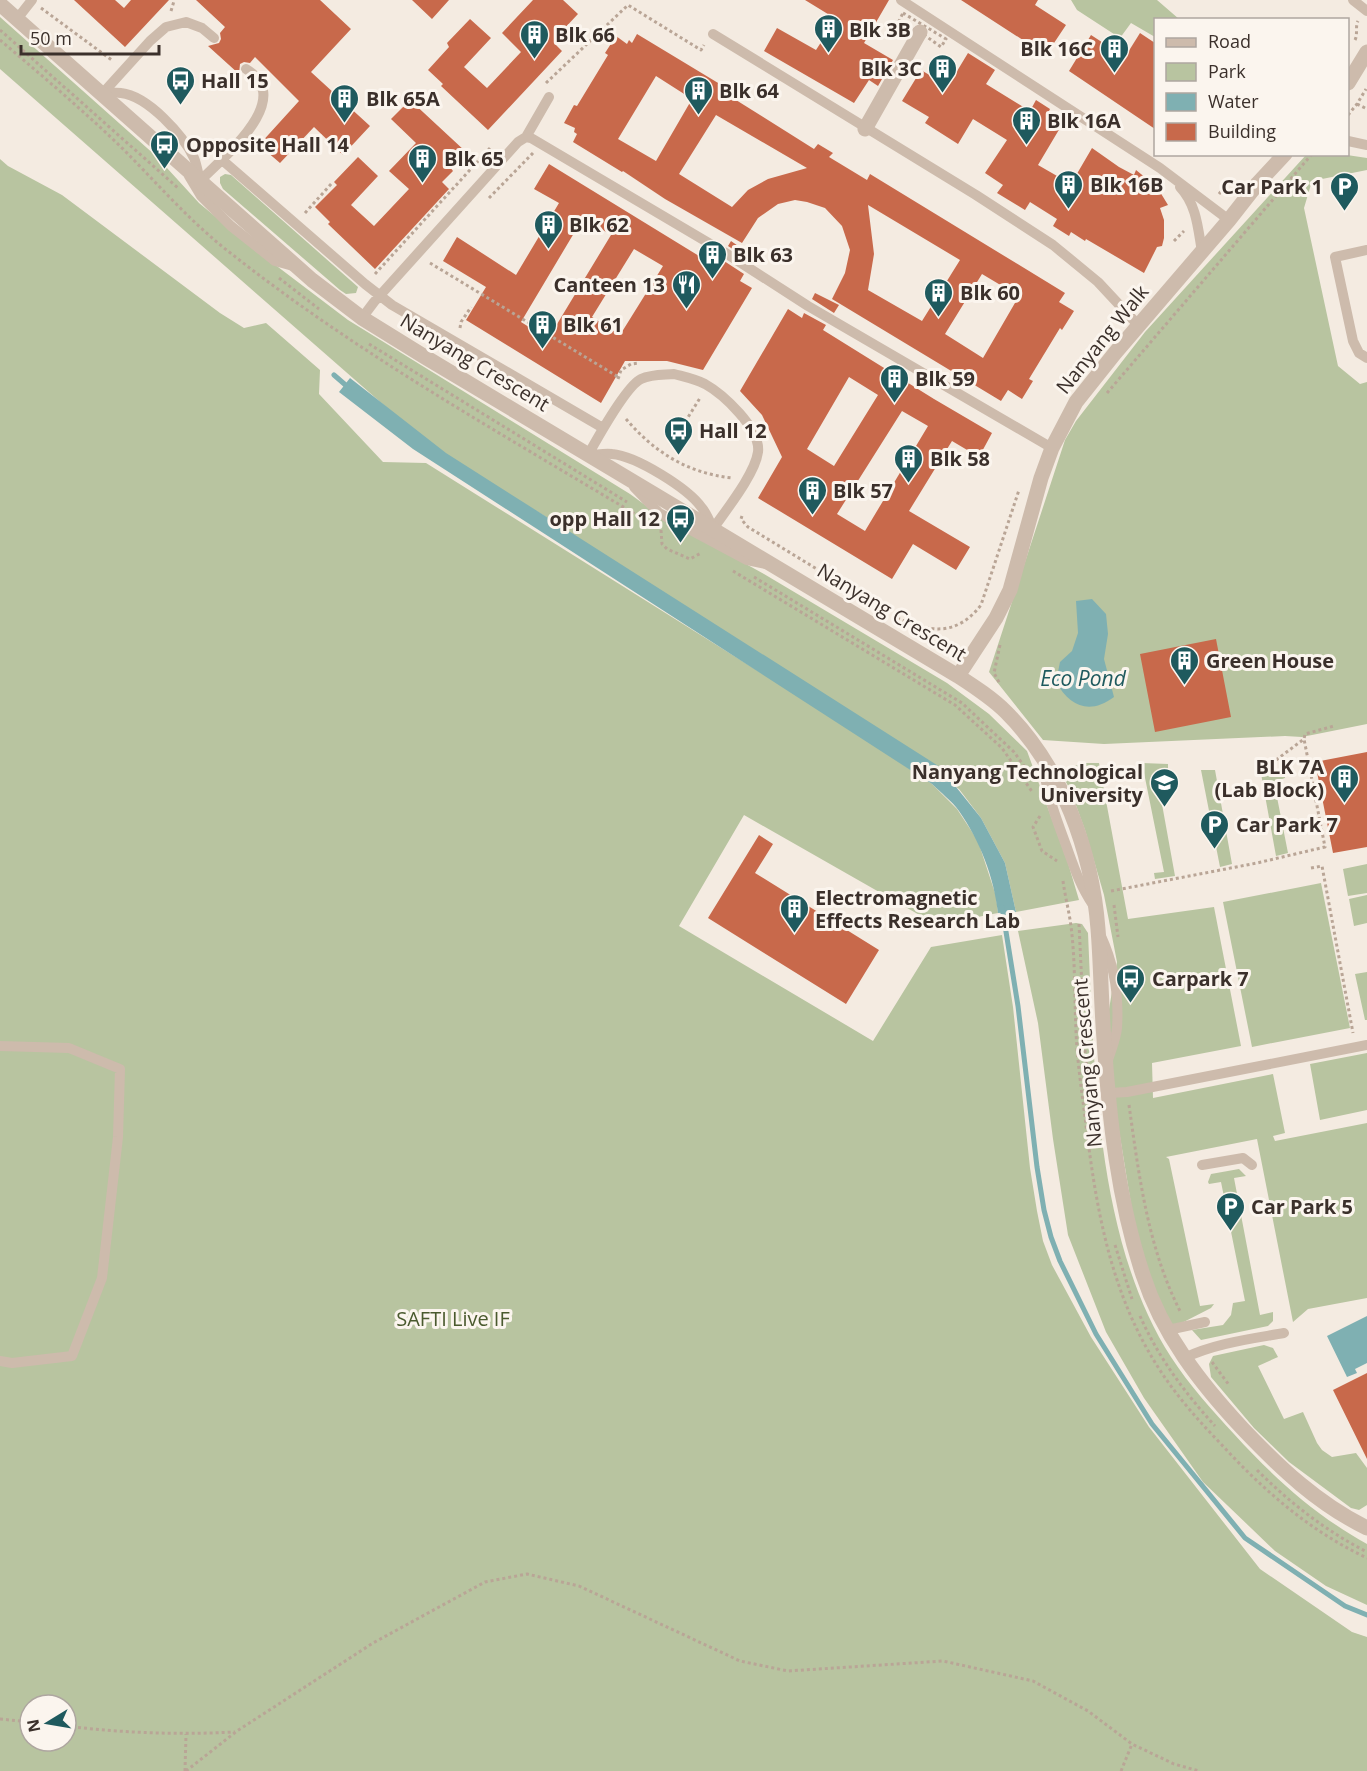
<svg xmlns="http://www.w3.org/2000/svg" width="1367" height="1771" font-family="'Open Sans',sans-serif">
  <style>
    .green { fill: #b8c4a0; fill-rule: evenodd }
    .water { fill: #7fb0b2 }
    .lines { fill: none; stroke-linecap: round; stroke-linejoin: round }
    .stream { stroke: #7fb0b2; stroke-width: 5 }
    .building { fill: #c8694b; fill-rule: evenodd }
    .path { stroke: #b9a596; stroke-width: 3; stroke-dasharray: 3 3; stroke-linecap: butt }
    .lane { stroke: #cdbbac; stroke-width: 10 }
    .street { stroke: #cdbbac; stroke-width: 15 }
    .labels { text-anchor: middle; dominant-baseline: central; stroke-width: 6; stroke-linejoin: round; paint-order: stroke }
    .poi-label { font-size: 20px; font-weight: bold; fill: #3b302b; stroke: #fbf5ee; text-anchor: start }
    .street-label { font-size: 20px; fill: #3b302b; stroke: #fbf5ee }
    .park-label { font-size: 20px; fill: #4a5a2e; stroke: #fbf5ee }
    .water-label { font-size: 21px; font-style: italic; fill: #1f5a5e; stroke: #fbf5ee }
  </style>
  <rect width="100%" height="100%" fill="#f4ebe1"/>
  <path class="green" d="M1071 0H1157L1179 19 1156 20 1155 37 1131 23 1120 38 1077 10Z
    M0 17 156 156 199 203 253 248 348 320 630 494 663 518 764 574 947 683 989 714 1027 751 1068 863 1079 900 1016 912 1005 863 981 818 959 789 543 515 462 467 394 414 0 69Z
    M1306 155H1347L1367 158V170L1312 181 1304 208 1338 366 1360 384 1367 382V724L1302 737 1285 736 1104 744 1043 740 989 672 1065 440 1076 421 1145 332Z
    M0 159 8 166 62 195 220 313 244 328 266 323 320 370 319 394 383 462 426 463 846 726 932 784 957 809 978 841 996 896 998 913 937 925 744 815 679 926 873 1041 931 947 1002 935 1013 1007 1030 1168 1037 1211 1043 1241 1052 1265 1091 1337 1149 1427 1260 1569 1352 1632 1367 1637V1771H0ZM30 1705H66V1741H30Z
    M225 174 231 175 358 287 356 293 346 294 340 290 223 189 220 183V177Z
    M1086 763H1099L1128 919 1214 907 1241 1046 1152 1063 1153 1098 1273 1074 1285 1133 1273 1136 1275 1141 1367 1123V1298L1308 1309 1293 1322 1257 1139 1166 1157 1169 1159 1200 1306 1214 1304 1211 1308 1168 1330 1143 1277 1104 1039 1117 962 1104 895 1085 830 1070 789 1060 772 1074 766Z
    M1142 763 1168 764V768L1156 771 1175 876 1155 879 1154 873 1164 872Z
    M1260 768C1269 768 1279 767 1285 774V778L1274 782 1288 853 1276 856Z
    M1201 770H1215L1232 864 1220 867Z
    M1367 864V893L1348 896 1343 869Z
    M1321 883 1350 1028 1252 1047 1223 902Z
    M1367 895V923L1354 926 1349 899Z
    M1076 923 1082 924 1088 933C1094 1067 1096 1241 1171 1357 1189 1385 1212 1410 1234 1434 1274 1478 1315 1515 1367 1544V1605L1326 1586 1275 1551 1203 1482 1144 1398 1106 1332 1068 1235 1053 1139 1038 1023 1018 931Z
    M1367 972V1020H1365L1355 974Z
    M1367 1053V1110L1320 1120 1310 1064Z
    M1239 1169 1246 1176 1234 1178 1260 1315 1273 1312V1321L1268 1326 1201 1340 1192 1330 1223 1325 1231 1315 1233 1303 1245 1301 1221 1182 1209 1184 1208 1182 1211 1174Z
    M1264 1345 1273 1348 1278 1357 1258 1366 1284 1419 1303 1412 1317 1443 1322 1450 1332 1457 1356 1453 1367 1468V1505L1359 1510 1351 1508 1289 1462 1254 1428 1211 1377 1209 1364 1213 1356Z"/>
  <path class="water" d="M350 378 446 453 940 767 981 818 1005 863 1016 912 998 913C994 877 980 841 959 811 952 801 941 793 932 784L413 449 339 392Z
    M1092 599 1106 614 1108 634 1104 659 1114 697C1090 715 1070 707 1056 682L1060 662 1072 651 1078 633 1076 601Z
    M1367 1316V1363L1355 1369 1357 1373 1347 1377 1327 1336Z"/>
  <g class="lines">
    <path class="stream" d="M334 375 349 388
      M1002 907 1018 1006 1037 1167 1044 1210 1051 1237 1060 1261 1096 1334 1152 1424 1245 1538 1345 1606 1367 1615"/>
  </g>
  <path class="building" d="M74 0H115L124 8 131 0H169L125 47Z
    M196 0H320L351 29 311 72 370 126 343 155 314 127 280 163 259 145 299 101 255 57 250 63 244 62 240 64 239 74 208 46 219 43 221 39 220 33 225 27Z
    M412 0H449L432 19Z
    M533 0H563L578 14 563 30 565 32 555 44 562 51 488 130 441 86 443 84 428 70 449 47 447 43 470 19 491 38 464 67 487 88 521 52 502 33Z
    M805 0H889L864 43 893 60 878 86 869 80 854 103 764 51 777 28 816 50 836 19Z
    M961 0H1038L1035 5 1066 25 1046 55Z
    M1140 33 1155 43V129L1069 71 1091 35 1125 57Z
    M637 34 738 95 736 100 814 149 818 144 833 153 829 157 867 180 870 174 1065 293 1059 302 1074 311 1062 330 1060 328 1029 379 1033 381 1022 399 1008 390 1001 401 832 299 845 273 850 250 842 226 825 208 807 202 795 200 778 204 758 218 742 243 665 199 623 171 622 172 573 142 577 134 574 132 575 128 564 123 574 105 577 106 608 55 605 53 616 36 627 44 629 40 632 43ZM656 76 692 99 656 161 618 139ZM716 115 807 168 768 179 748 190 732 207 679 174ZM868 205 960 260 922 321 868 290 874 254ZM982 274 1019 296 983 358 945 334Z
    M968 53 995 70 986 84 1030 111 1036 100 1050 109 1047 115 1059 123 1057 126 1060 128 1038 165 1071 184 1092 148 1119 167 1134 175 1136 170 1157 187 1168 205 1160 208 1164 220V238L1162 246 1157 247 1144 273 1086 239 1085 241 1071 232 1069 236 1053 226 1057 219 1030 202 1025 210 997 193 1003 185 985 173 1007 140 973 119 958 144 925 123 929 117 902 101 921 70 948 86Z
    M410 100 465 151 450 167 453 171 442 182 449 189 375 269 328 224 330 222 315 207 337 185 334 182 358 157 378 176 351 205 374 226 409 189 389 171 416 143 391 119Z
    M549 164 717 267 721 259 744 274 740 281 752 288 703 370 667 361H625L601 403 466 320 486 287 443 261 457 237 516 275 559 203 534 189ZM583 218 611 235 548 339 521 322ZM634 249 663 266 620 335 592 317Z
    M731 241 754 257 751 261 728 246Z
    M815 293 839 305 834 313 812 299Z
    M788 309 802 318 804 313 826 325 823 330 934 399 992 433 979 457 952 441 909 511 970 547 956 570 913 544 892 579 758 498 782 457 762 415 740 391ZM849 377 878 395 834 466 807 449ZM902 411 928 426 865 531 837 514Z
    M1216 639 1231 717 1155 732 1140 654Z
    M1367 752V847L1333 853 1315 762Z
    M759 835 773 844 755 873 879 950 846 1004 708 918Z
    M1367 1373V1459L1333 1390Z"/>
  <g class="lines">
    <path class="path" d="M41 8 113 61
      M171 11 174 1
      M903 13 946 39 941 47 920 32 899 21Z
      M0 30 178 188
      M0 40C41 75 83 110 122 148 158 184 192 224 233 255 360 355 502 434 640 517
      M1355 40C1358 34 1355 27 1358 21
      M546 83 628 5 701 50 704 45
      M1357 104 1367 109
      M1348 115 1357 104 1366 89
      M1219 194 1230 180
      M489 198 533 153
      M305 213 332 183
      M1174 241 1184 231
      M430 263 620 378
      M375 274 490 148
      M279 278 319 309
      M460 328 461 322 471 307
      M369 344 627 502
      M618 379 621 370 631 364 639 363
      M1107 393 1312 154
      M626 419C655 453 688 473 732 478
      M682 427 700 398
      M742 516 741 519 748 527 879 607
      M661 530 662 544 667 549 690 559 701 553
      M733 571 955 705 1002 748 1033 793
      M754 577 962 703 1014 752 1029 773
      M897 618C930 632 956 637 981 605L1019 490
      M1000 645 994 673 1000 684
      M1276 760 1304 739 1305 734 1334 726
      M1040 816 1033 827 1042 851 1057 861
      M1311 868 1322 866 1353 1033
      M1063 881C1065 896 1069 911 1071 926 1076 966 1074 1008 1077 1049 1079 1074 1083 1100 1086 1125 1096 1207 1110 1288 1153 1359 1172 1391 1196 1418 1221 1444 1264 1491 1310 1531 1367 1558
      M1111 891 1257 863 1325 847 1304 739
      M1114 905 1118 937
      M1079 924 1085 1050 1089 1088
      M1129 1105C1139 1176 1148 1249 1181 1313
      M1115 1245 1132 1299
      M1140 1316C1158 1357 1185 1393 1215 1426
      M1212 1362 1229 1385
      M1257 1470C1290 1503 1326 1531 1367 1552
      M0 1719 30 1722
      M66 1726C123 1733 178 1735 235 1732
      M185 1771 186 1734
      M186 1771 237 1731 373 1643 485 1582 527 1574 579 1586 740 1661 788 1671 943 1661 1033 1681 1088 1711 1132 1744 1174 1764 1199 1771
      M1121 1771 1132 1744"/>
    <path class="lane" d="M901 0 1160 168 1229 220
      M1353 0 1367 11
      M17 19 32 0
      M713 34 976 195 1053 245 1098 282 1139 326
      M102 94 150 41 166 27 186 22 202 28 214 38
      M102 94C108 93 115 92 121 93 148 96 183 135 194 158 197 165 198 174 200 181
      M526 137 549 97
      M1348 141 1367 145
      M221 159 365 284 392 305 603 428
      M189 176 201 196 231 226 275 261 293 266
      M200 181C222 158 297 99 246 69
      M1180 187C1197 205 1198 229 1202 252
      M1367 250 1335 257 1353 341 1359 353 1367 358
      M362 318 374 302 518 142 526 137 531 138 724 252 808 306 1052 448
      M674 374C685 377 695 379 705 384 723 394 761 429 758 452 755 474 726 510 713 529 710 522 707 514 702 508 688 488 636 456 612 454 604 453 596 455 588 455 597 439 626 386 641 379 652 374 663 375 674 374Z
      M634 487 659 513 747 560 766 564
      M1043 763C1046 792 1056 818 1066 845 1074 867 1080 886 1093 905
      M1101 936C1114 964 1119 997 1117 1028 1116 1039 1111 1050 1108 1060
      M0 1046 69 1048 120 1069 118 1137 102 1278 72 1356 12 1363 0 1361
      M1109 1093 1127 1092 1367 1045
      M1202 1165 1243 1158 1252 1165
      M1168 1330 1205 1322
      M1184 1358C1216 1343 1250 1339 1284 1333"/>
    <path class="street" d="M0 4 312 280 362 318 425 357 958 676C975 687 992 698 1006 712 1062 768 1092 851 1098 929 1101 966 1101 1002 1104 1039 1109 1118 1118 1200 1143 1275 1162 1334 1201 1384 1243 1429 1280 1468 1318 1504 1367 1528
      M1348 83 1367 52
      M865 129 920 32
      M958 676 996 618 1010 590 1041 478 1052 448 1076 402 1115 353 1229 220 1258 183 1285 154"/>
  </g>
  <defs>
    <symbol id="building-pin" viewBox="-11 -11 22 30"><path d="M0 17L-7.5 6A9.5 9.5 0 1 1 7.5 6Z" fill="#1f5a5e" stroke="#fbf5ee"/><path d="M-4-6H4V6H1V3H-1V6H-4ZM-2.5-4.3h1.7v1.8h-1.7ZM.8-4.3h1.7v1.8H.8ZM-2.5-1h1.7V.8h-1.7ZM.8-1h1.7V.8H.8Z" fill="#fff"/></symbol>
    <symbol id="bus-pin" viewBox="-11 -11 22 30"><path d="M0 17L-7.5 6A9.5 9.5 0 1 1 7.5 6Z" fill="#1f5a5e" stroke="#fbf5ee"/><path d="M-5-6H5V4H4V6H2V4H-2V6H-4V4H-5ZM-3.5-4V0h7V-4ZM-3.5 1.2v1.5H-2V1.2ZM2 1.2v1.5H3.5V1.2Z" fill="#fff"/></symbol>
    <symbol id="parking-pin" viewBox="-11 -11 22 30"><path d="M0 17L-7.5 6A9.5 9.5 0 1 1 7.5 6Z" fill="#1f5a5e" stroke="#fbf5ee"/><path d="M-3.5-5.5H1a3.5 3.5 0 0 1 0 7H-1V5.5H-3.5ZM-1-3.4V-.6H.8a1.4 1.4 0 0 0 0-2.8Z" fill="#fff"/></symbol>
    <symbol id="restaurant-pin" viewBox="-11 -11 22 30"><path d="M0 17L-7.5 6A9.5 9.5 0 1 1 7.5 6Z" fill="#1f5a5e" stroke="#fbf5ee"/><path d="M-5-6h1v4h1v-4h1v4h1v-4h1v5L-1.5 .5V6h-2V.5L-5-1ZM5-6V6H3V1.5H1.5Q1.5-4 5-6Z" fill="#fff"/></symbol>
    <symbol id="university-pin" viewBox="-11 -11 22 30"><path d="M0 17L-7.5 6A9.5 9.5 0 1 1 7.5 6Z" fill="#1f5a5e" stroke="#fbf5ee"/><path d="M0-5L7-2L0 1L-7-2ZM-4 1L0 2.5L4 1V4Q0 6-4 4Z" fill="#fff"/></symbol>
  </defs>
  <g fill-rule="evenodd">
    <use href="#building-pin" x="812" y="12" width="33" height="45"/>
    <use href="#building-pin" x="518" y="18" width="33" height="45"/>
    <use href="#building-pin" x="1098" y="32" width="33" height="45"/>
    <use href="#building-pin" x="926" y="52" width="33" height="45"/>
    <use href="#bus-pin" x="164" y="64" width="33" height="45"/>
    <use href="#building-pin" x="682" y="74" width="33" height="45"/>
    <use href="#building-pin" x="328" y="82" width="33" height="45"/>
    <use href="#building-pin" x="1010" y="104" width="33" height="45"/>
    <use href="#bus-pin" x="148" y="128" width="33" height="45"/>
    <use href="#building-pin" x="406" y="142" width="33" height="45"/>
    <use href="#building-pin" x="1052" y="168" width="33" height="45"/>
    <use href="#parking-pin" x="1328" y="170" width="33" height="45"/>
    <use href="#building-pin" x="532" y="208" width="33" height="45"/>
    <use href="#building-pin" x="696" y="238" width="33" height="45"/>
    <use href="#restaurant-pin" x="670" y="268" width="33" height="45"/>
    <use href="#building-pin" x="922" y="276" width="33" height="45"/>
    <use href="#building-pin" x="526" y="308" width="33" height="45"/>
    <use href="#building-pin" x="878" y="362" width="33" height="45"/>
    <use href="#bus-pin" x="662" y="414" width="33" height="45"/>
    <use href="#building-pin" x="892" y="442" width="33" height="45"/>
    <use href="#building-pin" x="796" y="474" width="33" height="45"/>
    <use href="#bus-pin" x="664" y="502" width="33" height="45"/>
    <use href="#building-pin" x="1168" y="644" width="33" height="45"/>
    <use href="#building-pin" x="1328" y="762" width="33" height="45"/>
    <use href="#university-pin" x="1148" y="766" width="33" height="45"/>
    <use href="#parking-pin" x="1198" y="808" width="33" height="45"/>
    <use href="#building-pin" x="778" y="892" width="33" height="45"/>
    <use href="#bus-pin" x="1114" y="962" width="33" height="45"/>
    <use href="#parking-pin" x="1214" y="1190" width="33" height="45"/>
  </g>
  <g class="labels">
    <g class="poi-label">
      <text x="849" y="29">Blk 3B</text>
      <text x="555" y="34">Blk 66</text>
      <text x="1093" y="48" text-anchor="end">Blk 16C</text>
      <text x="922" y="68" text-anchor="end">Blk 3C</text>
      <text x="201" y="80">Hall 15</text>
      <text x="719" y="90">Blk 64</text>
      <text x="366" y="98">Blk 65A</text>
      <text x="1047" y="120">Blk 16A</text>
      <text x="186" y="144">Opposite Hall 14</text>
      <text x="444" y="158">Blk 65</text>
      <text x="1090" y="184">Blk 16B</text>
      <text x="1323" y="186" text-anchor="end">Car Park 1</text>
      <text x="569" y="224">Blk 62</text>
      <text x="733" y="254">Blk 63</text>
      <text x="665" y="284" text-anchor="end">Canteen 13</text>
      <text x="960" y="292">Blk 60</text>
      <text x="563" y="324">Blk 61</text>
      <text x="915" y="378">Blk 59</text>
      <text x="699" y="430">Hall 12</text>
      <text x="930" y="458">Blk 58</text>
      <text x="833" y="490">Blk 57</text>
      <text x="660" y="518" text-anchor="end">opp Hall 12</text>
      <text x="1206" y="660">Green House</text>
      <text x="1324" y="766" text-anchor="end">BLK 7A<tspan x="1324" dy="23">(Lab Block)</tspan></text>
      <text x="1143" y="771" text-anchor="end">Nanyang Technological<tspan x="1143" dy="23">University</tspan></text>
      <text x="1236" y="824">Car Park 7</text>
      <text x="815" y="897">Electromagnetic<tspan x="815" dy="23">Effects Research Lab</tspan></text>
      <text x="1152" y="978">Carpark 7</text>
      <text x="1251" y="1206">Car Park 5</text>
    </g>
    <g class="street-label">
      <text transform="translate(1102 339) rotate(-51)">Nanyang Walk</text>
      <text transform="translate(475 362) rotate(31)">Nanyang Crescent</text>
      <text transform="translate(892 612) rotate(31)">Nanyang Crescent</text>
      <text transform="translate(1087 1063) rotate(-95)">Nanyang Crescent</text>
    </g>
    <g class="park-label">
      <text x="453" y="1318">SAFTI Live IF</text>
    </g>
    <g class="water-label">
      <text x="1083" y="678">Eco Pond</text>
    </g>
  </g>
  <rect x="1154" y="18" width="195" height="138" fill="#fbf5ee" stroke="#aea6a0" stroke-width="1.5"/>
  <rect x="1166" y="38" width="30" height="9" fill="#cdbbac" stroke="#aea6a0" stroke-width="1.5"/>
  <text x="1208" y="48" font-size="18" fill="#3b302b">Road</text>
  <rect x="1166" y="63" width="30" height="18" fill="#b8c4a0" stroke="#aea6a0" stroke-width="1.5"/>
  <text x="1208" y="78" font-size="18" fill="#3b302b">Park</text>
  <rect x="1166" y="93" width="30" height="18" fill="#7fb0b2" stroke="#aea6a0" stroke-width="1.5"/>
  <text x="1208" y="108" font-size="18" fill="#3b302b">Water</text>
  <rect x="1166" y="123" width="30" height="18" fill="#c8694b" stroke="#aea6a0" stroke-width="1.5"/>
  <text x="1208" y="138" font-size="18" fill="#3b302b">Building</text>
  <g transform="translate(48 1723) rotate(259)"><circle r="28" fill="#fbf5ee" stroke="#aea6a0" stroke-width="1.5"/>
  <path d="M0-4.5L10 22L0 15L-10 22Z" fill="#1f5a5e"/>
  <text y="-9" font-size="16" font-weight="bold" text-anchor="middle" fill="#3b302b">N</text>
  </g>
  <path d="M21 45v9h138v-9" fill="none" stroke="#3b302b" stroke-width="3"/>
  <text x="30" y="45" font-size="18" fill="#3b302b" stroke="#fbf5ee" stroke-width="4.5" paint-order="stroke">50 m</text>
</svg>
